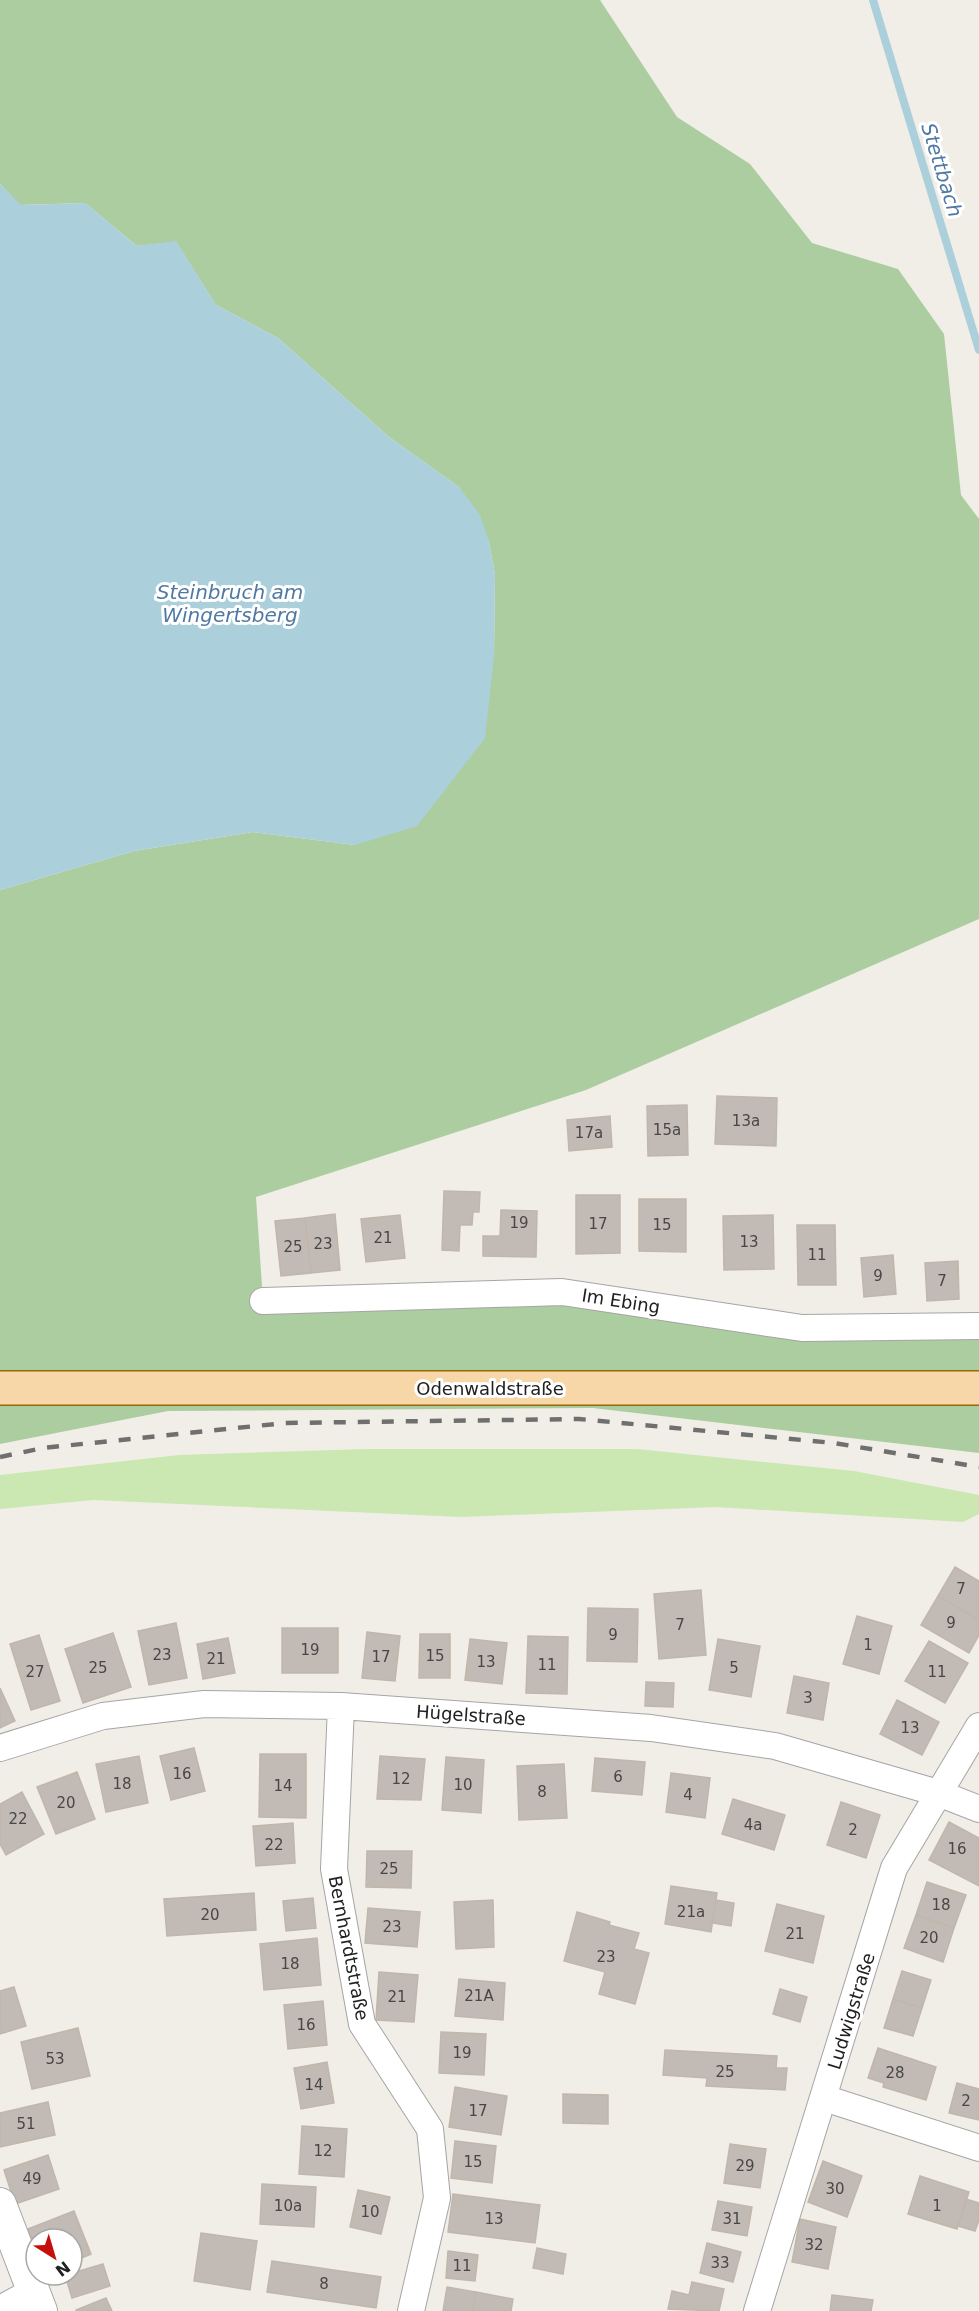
<svg xmlns="http://www.w3.org/2000/svg" width="979" height="2311" font-family="'DejaVu Sans',sans-serif">
  <style>
    .grass { fill: #cbe7b2 }
    .forest { fill: #accda0 }
    .water { fill: #acd0db }
    .lines { fill: none; stroke-linecap: round; stroke-linejoin: round }
    .stream { stroke: #acd0db; stroke-width: 8 }
    .building { fill: #c1bab5; stroke: #c2b6ab; stroke-width: 1.5 }
    .minor-casing { stroke: #a5a5a5; stroke-width: 28 }
    .tertiary-casing { stroke: #a5a5a5; stroke-width: 34 }
    .primary-casing { stroke: #956909; stroke-width: 36 }
    .minor { stroke: #fff; stroke-width: 26 }
    .tertiary { stroke: #fff; stroke-width: 32 }
    .primary { stroke: #f7d6a7; stroke-width: 33 }
    .rail { stroke: #6f6f6f; stroke-width: 4.5; stroke-dasharray: 12 12; stroke-linecap: butt }
    .labels { text-anchor: middle; dominant-baseline: central; stroke-width: 6; stroke-linejoin: round; paint-order: stroke }
    .number-label { font-size: 15px; fill: #494746 }
    .street-label { font-size: 18px; fill: #212121; stroke: #fff }
    .water-label { font-size: 20px; font-style: italic; fill: #4f79a4; stroke: #fff }
  </style>
  <rect width="100%" height="100%" fill="#f1eee8"/>
  <path class="grass" d="M367 1449H637L854 1471 979 1495V1514L963 1522 716 1507 461 1517 93 1500 0 1509V1475L179 1455Z"/>
  <path class="forest" d="M0 0H600L677 117 750 164 812 243 898 269 944 334 961 495 979 519V919L586 1090 256 1197 263 1301 562 1292 802 1328 979 1326V1453L593 1408 168 1411 0 1444V890L134 851 253 832 355 845 494 656 495 575 489 542 459 487 389 437 278 338 216 305 176 242 137 246 85 203 20 205 0 184Z"/>
  <path class="water" d="M0 184 21 205 85 203 137 246 176 241 216 305 278 338 389 437 459 487 480 515 489 542 495 575 494 656 485 738 417 826 355 845 253 832 134 851 0 890Z"/>
  <g class="lines">
    <path class="stream" d="M873 0 979 350"/>
  </g>
  <path class="building" d="M717 1096 777 1098 776 1146 715 1144Z
    M687 1105 688 1155 648 1156 647 1106Z
    M610 1116 612 1147 569 1151 567 1120Z
    M444 1191 480 1192 479 1212H473L472 1225H460L459 1251 442 1250Z
    M576 1195H620V1253L576 1254Z
    M639 1199H686V1252L639 1251Z
    M501 1210 537 1211 536 1257 483 1256V1236H500Z
    M335 1214 340 1270 311 1273 305 1218Z
    M400 1215 405 1258 366 1262 361 1219Z
    M773 1215 774 1269 724 1270 723 1216Z
    M305 1218 311 1273 281 1276 275 1221Z
    M797 1225H835L836 1285H798Z
    M893 1255 896 1294 864 1297 861 1258Z
    M958 1261 959 1299 927 1301 925 1263Z
    M955 1567 979 1581V1620L938 1596Z
    M701 1590 706 1655 659 1659 654 1594Z
    M938 1596 979 1620V1635L969 1653 921 1625Z
    M588 1608 638 1609 637 1662 587 1661Z
    M857 1616 892 1626 879 1674 843 1664Z
    M176 1623 187 1678 149 1685 138 1631Z
    M282 1628H338V1673H282Z
    M367 1632 400 1636 395 1681 362 1678Z
    M113 1633 131 1687 83 1703 65 1649Z
    M420 1634H450V1678H419Z
    M39 1635 60 1701 31 1710 10 1644Z
    M528 1636 568 1637 567 1694 526 1693Z
    M228 1638 235 1673 203 1679 197 1644Z
    M470 1639 507 1643 502 1684 465 1680Z
    M718 1639 760 1646 751 1697 709 1690Z
    M929 1641 968 1663 945 1703 905 1681Z
    M794 1676 829 1683 823 1720 787 1713Z
    M646 1682 674 1683 673 1707 645 1706Z
    M0 1688 15 1721 0 1728Z
    M897 1700 939 1722 922 1755 880 1734Z
    M194 1748 205 1791 171 1800 160 1756Z
    M260 1754H306V1818L259 1817Z
    M139 1756 148 1803 106 1812 96 1764Z
    M380 1756 425 1759 421 1800 377 1799Z
    M446 1757 484 1760 481 1813 442 1810Z
    M595 1758 645 1762 642 1795 592 1791Z
    M564 1764 567 1818 519 1820 517 1766Z
    M77 1772 95 1819 56 1834 37 1787Z
    M671 1773 710 1778 705 1818 666 1812Z
    M22 1792 44 1834 6 1855 0 1844V1804Z
    M733 1799 785 1815 774 1850 722 1834Z
    M841 1802 880 1815 866 1858 827 1845Z
    M949 1822 979 1838V1886L929 1860Z
    M293 1823 295 1863 256 1866 253 1826Z
    M367 1851H412L411 1888 366 1887Z
    M927 1882 966 1895 954 1928 916 1915Z
    M671 1886 717 1893 711 1932 665 1924Z
    M254 1893 256 1930 167 1936 164 1899Z
    M313 1898 316 1928 286 1931 283 1901Z
    M493 1900 494 1947 456 1949 454 1902Z
    M716 1900 734 1903 731 1926 712 1923Z
    M777 1904 824 1916 813 1963 765 1951Z
    M368 1908 420 1912 417 1947 365 1943Z
    M577 1912 610 1922 609 1925 639 1933 634 1949 649 1953 635 2004 599 1994 605 1972 564 1961Z
    M916 1915 954 1928 943 1962 904 1948Z
    M317 1938 321 1985 264 1990 260 1944Z
    M902 1971 931 1980 922 2008 893 1999Z
    M379 1972 418 1975 414 2022 376 2020Z
    M459 1979 505 1983 503 2020 455 2016Z
    M14 1987 26 2026 0 2034V1991Z
    M780 1989 807 1997 800 2022 773 2014Z
    M893 1999 922 2008 913 2036 884 2028Z
    M323 2001 327 2045 288 2049 284 2005Z
    M78 2028 90 2076 32 2089 21 2042Z
    M441 2032 486 2034 484 2075 439 2073Z
    M878 2048 936 2067 926 2100 883 2087 884 2083 868 2078Z
    M665 2050 777 2056 776 2068H787L785 2090 706 2086 707 2078 663 2075Z
    M327 2062 334 2103 301 2109 294 2068Z
    M957 2083 979 2089V2120L949 2113Z
    M455 2087 507 2096 501 2135 449 2127Z
    M563 2094 608 2095V2124L563 2123Z
    M48 2102 55 2135 0 2147V2113Z
    M302 2126 347 2129 344 2177 299 2174Z
    M455 2141 496 2146 492 2183 451 2178Z
    M730 2144 766 2149 760 2188 724 2183Z
    M48 2155 59 2189 15 2204 4 2170Z
    M823 2161 862 2176 847 2217 808 2202Z
    M920 2176 969 2192 957 2229 908 2214Z
    M262 2184 316 2187 314 2227 260 2224Z
    M358 2190 390 2197 381 2234 350 2227Z
    M453 2194 540 2205 535 2243 448 2232Z
    M966 2199 979 2203V2220L975 2231 958 2226Z
    M718 2201 752 2207 747 2236 712 2230Z
    M74 2211 91 2254 72 2262V2239H36V2248L28 2229Z
    M800 2219 836 2227 828 2269 792 2262Z
    M201 2233 257 2241 250 2290 194 2281Z
    M707 2243 741 2252 733 2282 700 2273Z
    M537 2248 566 2254 563 2274 533 2268Z
    M448 2251 478 2255 475 2281 446 2278Z
    M272 2261 381 2277 376 2308 267 2292Z
    M103 2264 110 2286 72 2298 65 2275H72V2273Z
    M692 2282 724 2289 719 2311 668 2309 672 2291 689 2295Z
    M447 2287 476 2292 473 2311H443Z
    M476 2292 513 2299 511 2311H473Z
    M832 2295 873 2300 871 2311H830Z
    M106 2298 112 2311H77L76 2310Z"/>
  <g class="lines">
    <defs>
      <path id="minor" d="M263 1301 562 1292 802 1328 979 1326
        M341 1706 334 1869 362 2024 430 2129 437 2198 411 2311
        M0 1748 103 1716 204 1704 341 1706 651 1728 775 1746 938 1793 979 1809
        M824 2098 979 2148
        M0 2309 33 2291
        M757 2311 894 1868 979 1726"/>
      <path id="tertiary" d="M0 2204 41 2311"/>
      <path id="primary" d="M0 1388H979"/>
    </defs>
    <use href="#minor" class="minor-casing"/>
    <use href="#tertiary" class="tertiary-casing"/>
    <use href="#primary" class="primary-casing"/>
    <use href="#minor" class="minor"/>
    <use href="#tertiary" class="tertiary"/>
    <use href="#primary" class="primary"/>
    <path class="rail" d="M0 1457 43 1448 285 1423 579 1419 834 1443 979 1467"/>
  </g>
  <g class="labels">
    <g class="number-label">
      <text x="746" y="1121">13a</text>
      <text x="667" y="1130">15a</text>
      <text x="589" y="1133">17a</text>
      <text x="519" y="1223">19</text>
      <text x="598" y="1224">17</text>
      <text x="662" y="1225">15</text>
      <text x="383" y="1238">21</text>
      <text x="749" y="1242">13</text>
      <text x="323" y="1244">23</text>
      <text x="293" y="1247">25</text>
      <text x="817" y="1255">11</text>
      <text x="878" y="1276">9</text>
      <text x="942" y="1281">7</text>
      <text x="961" y="1589">7</text>
      <text x="951" y="1623">9</text>
      <text x="680" y="1625">7</text>
      <text x="613" y="1635">9</text>
      <text x="868" y="1645">1</text>
      <text x="310" y="1650">19</text>
      <text x="162" y="1655">23</text>
      <text x="435" y="1656">15</text>
      <text x="381" y="1657">17</text>
      <text x="216" y="1659">21</text>
      <text x="486" y="1662">13</text>
      <text x="547" y="1665">11</text>
      <text x="98" y="1668">25</text>
      <text x="734" y="1668">5</text>
      <text x="35" y="1672">27</text>
      <text x="937" y="1672">11</text>
      <text x="808" y="1698">3</text>
      <text x="910" y="1728">13</text>
      <text x="182" y="1774">16</text>
      <text x="618" y="1777">6</text>
      <text x="401" y="1779">12</text>
      <text x="122" y="1784">18</text>
      <text x="463" y="1785">10</text>
      <text x="283" y="1786">14</text>
      <text x="542" y="1792">8</text>
      <text x="688" y="1795">4</text>
      <text x="66" y="1803">20</text>
      <text x="18" y="1819">22</text>
      <text x="753" y="1825">4a</text>
      <text x="853" y="1830">2</text>
      <text x="274" y="1845">22</text>
      <text x="957" y="1849">16</text>
      <text x="389" y="1869">25</text>
      <text x="941" y="1905">18</text>
      <text x="691" y="1912">21a</text>
      <text x="210" y="1915">20</text>
      <text x="392" y="1927">23</text>
      <text x="795" y="1934">21</text>
      <text x="929" y="1938">20</text>
      <text x="606" y="1957">23</text>
      <text x="290" y="1964">18</text>
      <text x="479" y="1996">21A</text>
      <text x="397" y="1997">21</text>
      <text x="306" y="2025">16</text>
      <text x="462" y="2053">19</text>
      <text x="55" y="2059">53</text>
      <text x="725" y="2072">25</text>
      <text x="895" y="2073">28</text>
      <text x="314" y="2085">14</text>
      <text x="966" y="2101">2</text>
      <text x="478" y="2111">17</text>
      <text x="26" y="2124">51</text>
      <text x="323" y="2151">12</text>
      <text x="473" y="2162">15</text>
      <text x="745" y="2166">29</text>
      <text x="32" y="2179">49</text>
      <text x="835" y="2189">30</text>
      <text x="288" y="2206">10a</text>
      <text x="937" y="2206">1</text>
      <text x="370" y="2212">10</text>
      <text x="494" y="2219">13</text>
      <text x="732" y="2219">31</text>
      <text x="814" y="2245">32</text>
      <text x="720" y="2263">33</text>
      <text x="462" y="2266">11</text>
      <text x="324" y="2284">8</text>
    </g>
    <g class="street-label">
      <text transform="translate(621 1301) rotate(9)">Im Ebing</text>
      <text x="490" y="1388">Odenwaldstraße</text>
      <text transform="translate(471 1715) rotate(4)">Hügelstraße</text>
      <text transform="translate(349 1948) rotate(79)">Bernhardtstraße</text>
      <text transform="translate(851 2011) rotate(-73)">Ludwigstraße</text>
    </g>
    <g class="water-label">
      <text transform="translate(942 170) rotate(73)">Stettbach</text>
      <text x="230" y="592">Steinbruch am<tspan x="230" dy="23">Wingertsberg</tspan></text>
    </g>
  </g>
  <g transform="translate(54 2257) rotate(143)"><circle r="28" fill="#ffffff" stroke="#a6a6a6" stroke-width="1.5"/>
  <path d="M0-4.5L10 22L0 15L-10 22Z" fill="#c60f0c"/>
  <text y="-9" font-size="16" font-weight="bold" text-anchor="middle" fill="#212121">N</text>
  </g>
</svg>
